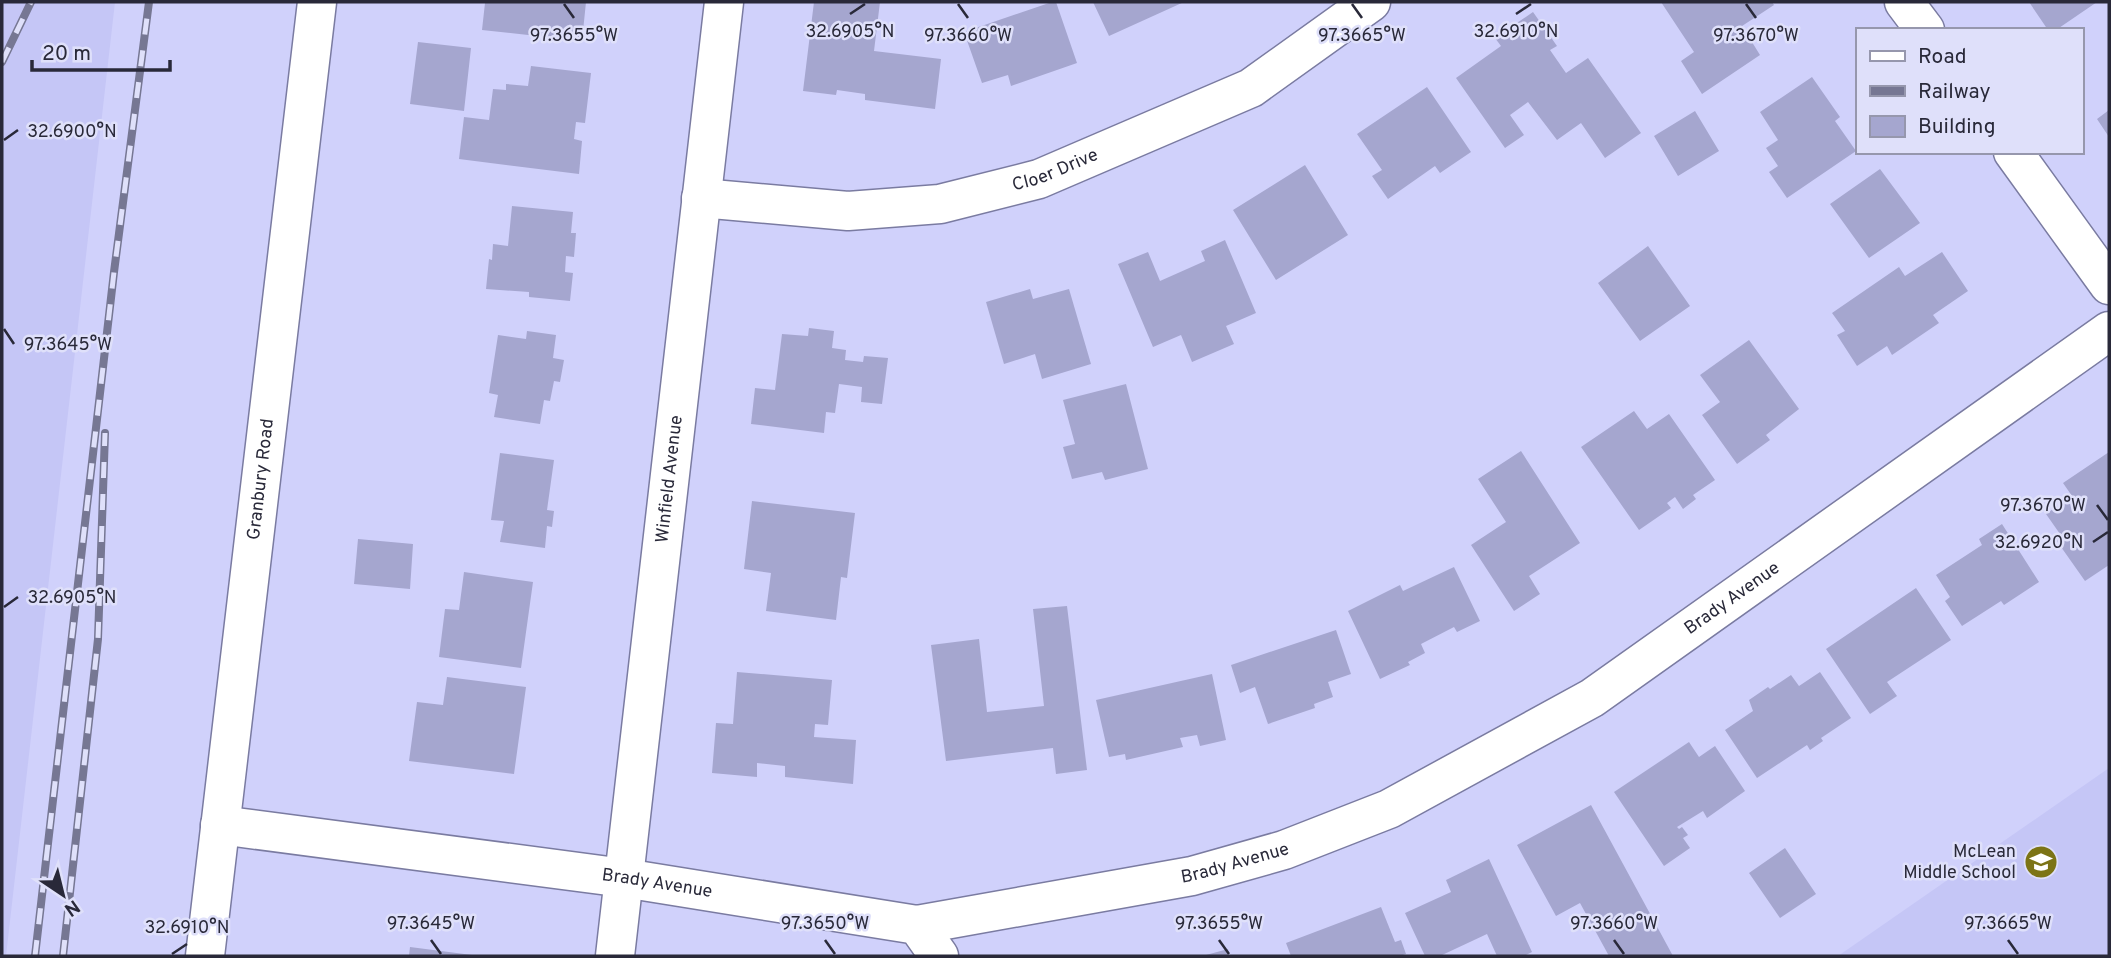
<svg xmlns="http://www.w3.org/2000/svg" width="2111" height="958" font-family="Overpass,sans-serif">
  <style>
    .built { fill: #c5c6f6 }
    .building { fill: #a5a6cf }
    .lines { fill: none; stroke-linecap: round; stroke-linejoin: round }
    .street-casing { stroke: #7a7ba1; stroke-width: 41 }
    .secondary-casing { stroke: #7a7ba1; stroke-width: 41 }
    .street { stroke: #fff; stroke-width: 38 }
    .secondary { stroke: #fff; stroke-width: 38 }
    .rail-casing { stroke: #767793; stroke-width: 8 }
    .rail { stroke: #dfe0fa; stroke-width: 5; stroke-dasharray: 16; stroke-linecap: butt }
    .ticks { fill: none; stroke: #292939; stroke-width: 2.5 }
    .labels { text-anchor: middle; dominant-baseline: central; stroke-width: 5; stroke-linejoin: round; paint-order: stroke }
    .street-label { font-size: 18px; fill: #292939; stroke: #dfe0fa }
    .poi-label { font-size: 18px; fill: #292939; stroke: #dfe0fa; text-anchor: end }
    .ticks-label { font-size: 18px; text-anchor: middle; fill: #292939; stroke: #dfe0fa; stroke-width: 5; stroke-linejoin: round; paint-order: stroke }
  </style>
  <rect width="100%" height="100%" fill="#d0d1fb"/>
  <path class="built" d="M2 2H115L6 956H2Z
    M2109 768V956H1838Z"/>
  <path class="building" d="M488 2H586L582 41 482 30 485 3Z
    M814 2H880L874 51 941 59 935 109 865 100V94L837 90 836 95 803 91Z
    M1052 2H1056L1077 63 1011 86 1008 75 982 83 964 32Z
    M1093 2H1184L1109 36Z
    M1661 2H1772L1774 5 1742 26 1760 55 1702 94 1681 61 1694 52Z
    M2029 2H2097L2056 30H2048Z
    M1533 12 1557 46 1550 50 1566 73 1588 58 1641 133 1605 158 1581 123 1557 140 1528 102 1510 115 1524 135 1505 148 1456 78 1501 46 1495 38Z
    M418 42 471 48 464 111 410 104Z
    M531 66 591 73 585 123 576 122 574 139 582 141 579 174 459 159 464 117 489 120 493 89 506 90V84L528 86Z
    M1812 77 1840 117 1835 121 1856 151 1787 198 1769 172 1778 166 1766 148 1778 140 1760 112Z
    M1427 87 1471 152 1440 173 1435 166 1388 199 1372 176 1382 170 1357 134Z
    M2109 110V137L2097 119Z
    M1695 111 1719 151 1678 176 1654 136Z
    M1305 165 1348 235 1276 280 1233 210Z
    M1880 169 1920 223 1869 258 1830 204Z
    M512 206 573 212 571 233H576L574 257 566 256 565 272 573 273 570 301 529 297V292L486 289 489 259 492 260 493 244 508 246Z
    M1225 240 1256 313 1226 326 1234 344 1192 362 1181 335 1153 347 1118 264 1148 252 1160 281 1205 261 1201 251Z
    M1648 246 1690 306 1640 341 1598 283Z
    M1942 252 1968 291 1933 315 1939 323 1892 355 1887 346 1857 366 1837 335 1845 331 1832 313 1899 267 1905 276Z
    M1030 289 1033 299 1069 289 1091 364 1042 379 1035 354 1004 364 986 302Z
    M809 328 834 331 832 348 846 350 845 360 863 362 864 356 888 358 882 404 861 402 862 387 839 384 835 413 826 412 824 433 751 424 755 388 775 390 782 334 808 336Z
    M527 331 556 335 553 358 564 360 560 382 554 381 550 401 544 400 540 424 494 417 498 395 489 393 498 335 526 339Z
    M1749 340 1799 409 1766 435 1770 440 1737 464 1702 415 1720 402 1700 375Z
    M1126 384 1148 469 1105 480 1102 472 1072 479 1063 447 1075 444 1063 400Z
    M1634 411 1647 429 1669 414 1715 480 1693 495 1696 499 1683 509 1675 497 1667 503 1671 508 1639 530 1581 447Z
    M1521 451 1580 543 1529 576 1540 594 1514 611 1471 545 1506 522 1478 479Z
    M2109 452V565L2085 581 2054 537 2060 534 2046 514 2072 496 2063 483Z
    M500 453 554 460 547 510 554 511 552 527 547 526 545 548 500 542 504 521 491 520Z
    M752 501 855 513 847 578 841 577 836 620 766 611 771 573 744 569Z
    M2002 524 2039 582 2004 605 2001 601 1962 626 1945 601 1950 597 1936 575 1982 545 1979 539Z
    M358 539 413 544 410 589 354 584Z
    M1454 567 1480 621 1457 632 1454 627 1421 644 1425 653 1408 662 1410 665 1380 679 1348 611 1400 585 1403 591Z
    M464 572 533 582 521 668 439 657 445 609 459 610Z
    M1916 588 1951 640 1887 682 1897 696 1870 714 1826 649Z
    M1067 606 1087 770 1056 774 1053 748 946 761 931 645 979 639 987 712 1044 706 1033 609Z
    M1336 630 1351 674 1328 682 1333 697 1314 704 1315 708 1268 724 1255 687 1240 693 1231 665Z
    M737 672 832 680 828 725 815 724 814 737 856 740 853 784 785 777V766L757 763V777L712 773 716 723 733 724Z
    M1820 672 1851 718 1821 738 1823 741 1810 750 1807 745 1757 778 1725 730 1753 711 1749 700 1768 687 1770 689 1791 675 1799 686Z
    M1212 674 1226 740 1200 746 1197 735 1180 738 1183 747 1126 760 1125 754 1109 757 1096 700Z
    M447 677 526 687 514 774 409 761 417 702 443 705Z
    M1689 742 1699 757 1715 746 1745 791 1707 818 1703 811 1677 827 1679 829 1682 827 1688 835 1683 838 1690 848 1664 866 1614 792Z
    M1591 805 1673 956H1609L1580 903 1556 916 1517 845Z
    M1785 848 1816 894 1780 918 1749 873Z
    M1489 859 1532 952 1524 956H1497L1487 934 1440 956H1425L1405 913 1451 892 1446 880Z
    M1381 907 1395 942 1401 940 1406 954 1400 956H1291L1286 943Z
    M410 947 472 955V956H409Z
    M1228 949 1229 956H1206V955Z"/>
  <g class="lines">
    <defs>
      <g id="street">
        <path d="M1904 2 1925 30"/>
        <path d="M2013 152 2109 285"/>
        <path id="s1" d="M701 198 848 211 940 204 1039 179 1251 88 1371 2"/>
        <path id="s2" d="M917 925 1192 876 1284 850 1389 809 1592 698 2109 331"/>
        <path id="s3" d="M615 956 724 2"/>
      </g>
      <g id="secondary">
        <path id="s4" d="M220 825 624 878 917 925 939 956"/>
        <path id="s5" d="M205 956 317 2"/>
      </g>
    </defs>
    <use href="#street" class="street-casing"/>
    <use href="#secondary" class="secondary-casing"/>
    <use href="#street" class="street"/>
    <use href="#secondary" class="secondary"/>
    <defs>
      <path id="rail" d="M2 62 31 2
        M35 956 114 272 149 2
        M63 956 98 639 105 433"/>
    </defs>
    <use href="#rail" class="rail-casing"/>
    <use href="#rail" class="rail"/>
  </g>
  <path class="ticks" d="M564 4 574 18M958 4 968 18M1352 4 1362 18M1746 4 1756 18M850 14 865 4M1516 14 1531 4M4 140 18 130M4 329 14 344M2097 505 2108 520M2093 542 2108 532M4 607 18 597M431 940 441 954M825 940 835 954M1219 940 1229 954M1614 940 1624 954M2008 940 2018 954M172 954 187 944"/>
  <defs>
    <symbol id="school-disc" viewBox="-11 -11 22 22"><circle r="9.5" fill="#7c7416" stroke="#dfe0fa"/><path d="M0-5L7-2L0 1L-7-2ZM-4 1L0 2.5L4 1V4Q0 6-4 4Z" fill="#fff"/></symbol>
  </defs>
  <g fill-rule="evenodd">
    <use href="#school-disc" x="2022" y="843" width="38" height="38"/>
  </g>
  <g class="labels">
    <g class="street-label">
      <text stroke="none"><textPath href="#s1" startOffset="360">Cloer Drive</textPath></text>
      <text stroke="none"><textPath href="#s5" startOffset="480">Granbury Road</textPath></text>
      <text stroke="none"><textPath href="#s3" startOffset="480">Winfield Avenue</textPath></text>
      <text stroke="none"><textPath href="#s2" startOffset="891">Brady Avenue</textPath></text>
      <text stroke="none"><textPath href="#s2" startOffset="324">Brady Avenue</textPath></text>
      <text stroke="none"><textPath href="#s4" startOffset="441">Brady Avenue</textPath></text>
    </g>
    <g class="poi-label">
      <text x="2016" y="852">McLean<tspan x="2016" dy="21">Middle School</tspan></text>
    </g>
  </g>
  <g class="ticks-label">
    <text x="850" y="37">32.6905°N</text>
    <text x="1516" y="37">32.6910°N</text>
    <text x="574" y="41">97.3655°W</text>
    <text x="968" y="41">97.3660°W</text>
    <text x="1362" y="41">97.3665°W</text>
    <text x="1756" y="41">97.3670°W</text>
    <text x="72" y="137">32.6900°N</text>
    <text x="68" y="350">97.3645°W</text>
    <text x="2043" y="511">97.3670°W</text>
    <text x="2039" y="548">32.6920°N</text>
    <text x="72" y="603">32.6905°N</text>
    <text x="431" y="929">97.3645°W</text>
    <text x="825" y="929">97.3650°W</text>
    <text x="1219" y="929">97.3655°W</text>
    <text x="1614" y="929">97.3660°W</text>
    <text x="2008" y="929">97.3665°W</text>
    <text x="187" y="933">32.6910°N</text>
  </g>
  <rect width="2111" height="958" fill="none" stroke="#292939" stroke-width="7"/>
  <rect x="1856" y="28" width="228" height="126" fill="#dfe0fa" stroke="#9697ad" stroke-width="2"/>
  <rect x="1870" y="51" width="35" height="10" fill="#ffffff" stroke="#9697ad" stroke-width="2"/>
  <text x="1918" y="63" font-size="21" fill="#292939">Road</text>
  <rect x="1870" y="86" width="35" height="10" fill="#767793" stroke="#9697ad" stroke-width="2"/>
  <text x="1918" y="98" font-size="21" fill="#292939">Railway</text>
  <rect x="1870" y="116" width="35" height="21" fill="#a5a6cf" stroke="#9697ad" stroke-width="2"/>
  <text x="1918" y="133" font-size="21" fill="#292939">Building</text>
  <g transform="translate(63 895) rotate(145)" stroke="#dfe0fa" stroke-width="5" paint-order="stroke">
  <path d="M0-5L12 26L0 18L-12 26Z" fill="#292939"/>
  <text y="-10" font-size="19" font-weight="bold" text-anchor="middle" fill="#292939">N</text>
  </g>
  <path d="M32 60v10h138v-10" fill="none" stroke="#292939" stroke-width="3.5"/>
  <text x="42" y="60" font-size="21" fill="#292939" stroke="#dfe0fa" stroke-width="5" paint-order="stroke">20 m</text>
</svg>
